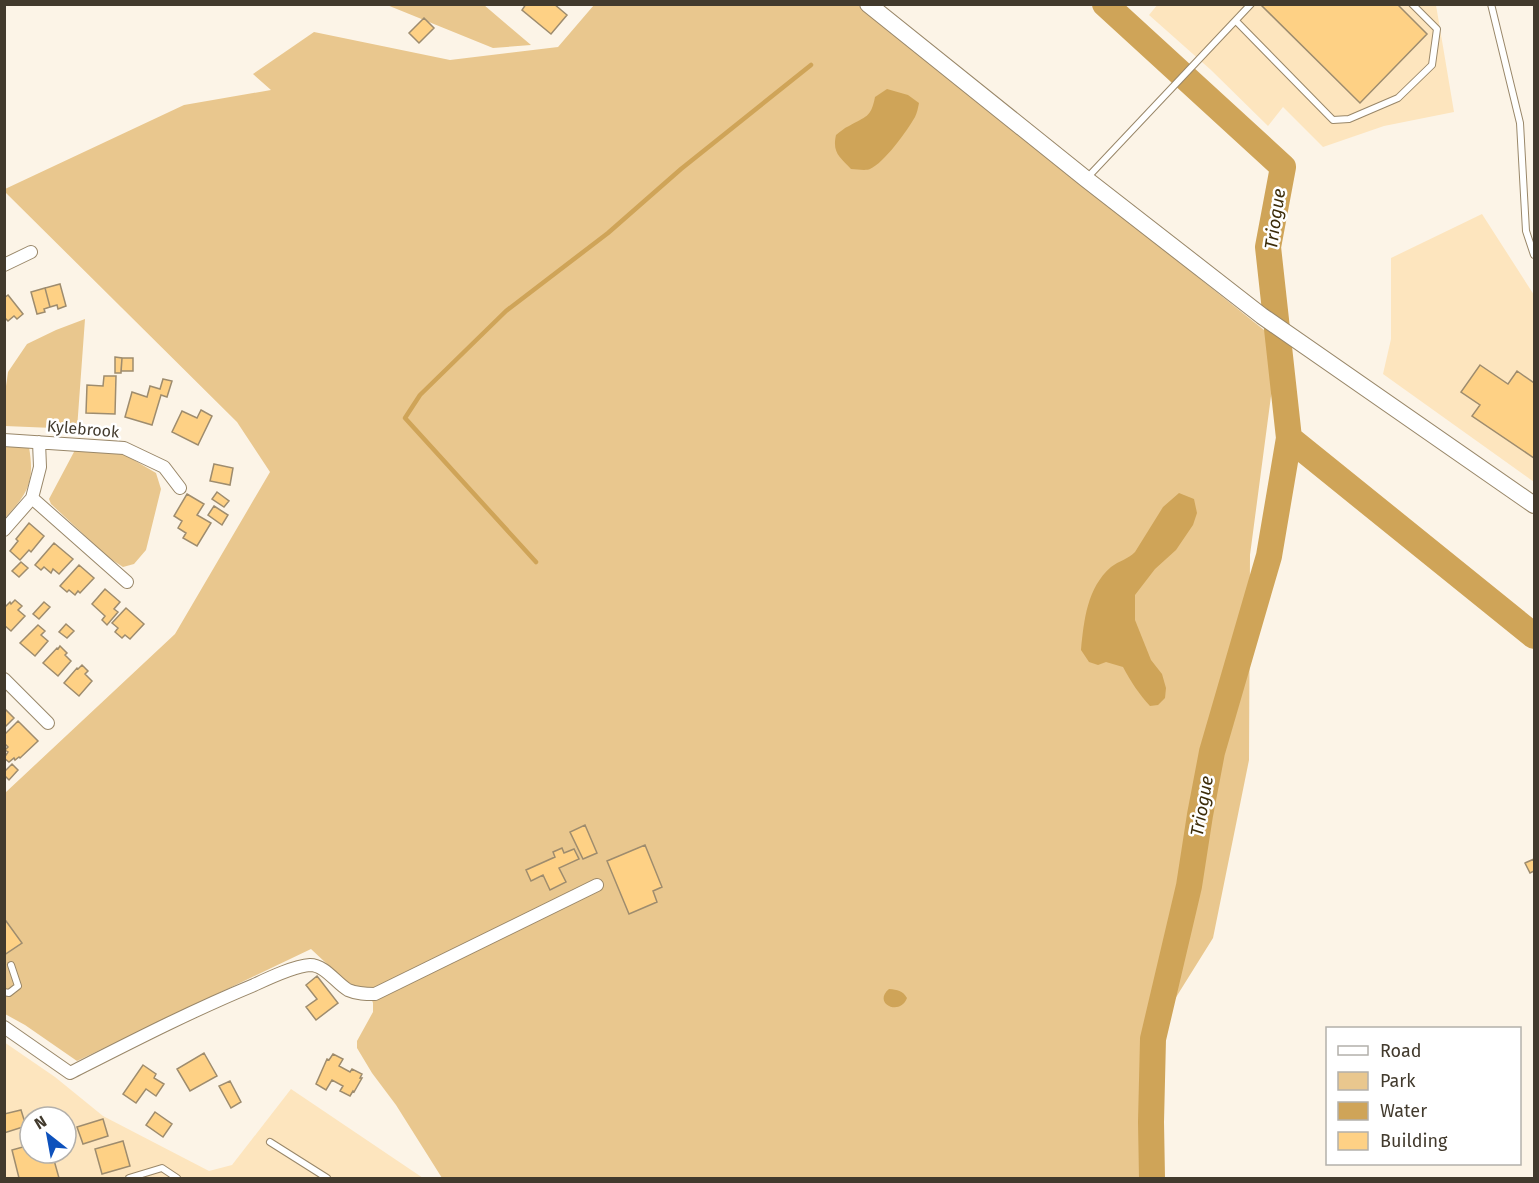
<svg xmlns="http://www.w3.org/2000/svg" width="1539" height="1183" font-family="'Fira Sans',sans-serif">
  <style>
    .built { fill: #fde5be; fill-rule: evenodd }
    .green { fill: #e9c78e }
    .water { fill: #cfa458 }
    .lines { fill: none; stroke-linecap: round; stroke-linejoin: round }
    .stream { stroke: #cfa458; stroke-width: 4.5 }
    .river { stroke: #cfa458; stroke-width: 26 }
    .building { fill: #fed185; stroke: #9e8c6e; stroke-width: 1.5 }
    .lane-casing { stroke: #998769; stroke-width: 8 }
    .street-casing { stroke: #998769; stroke-width: 14 }
    .secondary-casing { stroke: #998769; stroke-width: 18 }
    .lane { stroke: #fff; stroke-width: 6 }
    .street { stroke: #fff; stroke-width: 12 }
    .secondary { stroke: #fff; stroke-width: 16 }
    .labels { text-anchor: middle; dominant-baseline: central; stroke-width: 5; stroke-linejoin: round; paint-order: stroke }
    .street-label { font-size: 16px; fill: #423a2d; stroke: #fff }
    .water-label { font-size: 18px; font-style: italic; fill: #3d2c09; stroke: #fff }
  </style>
  <rect width="100%" height="100%" fill="#fcf4e7"/>
  <path class="built" d="M1158 4 1436 5 1454 112 1384 126 1323 147 1283 107 1268 126 1211 70 1149 15Z
    M1482 214 1534 295V482L1383 374 1391 339V258Z
    M4 1042 55 1077 103 1116 209 1171 232 1165 291 1089 423 1178H5ZM30 1117H66V1153H30Z"/>
  <path class="green" d="M387 5H484L531 45 493 48Z
    M594 5H858L1269 334 1278 343 1250 555 1249 760 1213 938 1150 1039 1148 1178H442L396 1105 372 1073 357 1048V1041L373 1012V1003L367 988 353 985 343 979 311 949 77 1061 25 1025 5 1014V793L175 634 270 472 237 422 5 192V189L184 105 271 90 253 74 314 32 450 60 558 47Z
    M85 319 77 429 5 426V393L8 372 27 344 56 330Z
    M4 445 29 447C35 482 28 493 5 518Z
    M75 450 122 453 156 473 161 489 146 550 134 564 123 567 109 558 51 504 49 499Z"/>
  <path class="water" d="M887 89 908 95 919 103C918 108 917 113 915 117 907 131 884 163 870 169 865 171 857 169 851 169 840 157 832 153 836 135 840 132 844 128 849 126 866 116 871 118 875 97Z
    M1179 493 1194 499 1197 513 1193 525 1176 550 1155 569 1135 595V620L1151 660 1162 674 1166 688 1165 698 1158 705 1150 706C1139 694 1131 682 1123 667L1106 662 1098 665 1089 662 1081 650C1084 620 1087 588 1111 567 1119 561 1128 559 1135 552L1163 507Z
    M889 989C898 990 902 990 907 998 900 1017 872 1003 889 989Z"/>
  <g class="lines">
    <path class="stream" d="M536 562 405 418 420 395 506 311 608 233 681 169 811 65"/>
    <path class="river" d="M1105 4 1283 167 1268 247 1289 438 1269 556 1212 752 1200 815 1189 886 1153 1039 1151 1122 1152 1178
      M1289 438 1534 636"/>
  </g>
  <path class="building" d="M526 4H554L567 15 551 34 522 10Z
    M1260 4H1397L1427 34 1360 103Z
    M424 18 434 28 419 43 409 33Z
    M60 284 66 306 58 309 57 305 50 307 45 288Z
    M45 288 50 307 44 309 45 312 37 314 31 292Z
    M8 295 23 314 17 319 14 316 8 321 4 317V298Z
    M115 357 122 358 121 373H115Z
    M122 358H133V371H121Z
    M1480 365 1508 384 1517 371 1534 383V458L1472 416 1480 405 1461 392Z
    M104 376H116L115 414 86 413 87 385 103 386Z
    M163 379 172 381 167 397 161 395 152 425 125 417 132 392 147 397 150 386 160 389Z
    M201 410 212 416 198 445 172 432 182 411 197 418Z
    M214 464 233 468 230 485 210 481Z
    M217 492 229 501 224 507 212 499Z
    M187 494 204 504 197 515 211 523 197 546 183 538 186 533 178 528 182 521 174 516Z
    M214 506 228 515 222 525 208 515Z
    M29 523 44 536 31 552 29 550 20 560 10 551 18 541 16 539Z
    M54 543 73 559 59 574 53 569 51 573 44 567 41 570 35 565Z
    M21 562 28 568 19 577 12 571Z
    M79 565 94 578 80 593 78 591 75 595 69 590 67 592 60 586Z
    M105 589 120 602 114 609 118 612 107 625 102 620 105 616 92 604Z
    M15 600 22 606 18 610 25 616 11 631 4 625V608L10 602 11 604Z
    M44 602 50 607 39 619 33 614Z
    M126 608 144 624 130 639 125 635 122 638 115 632 118 628 112 623Z
    M66 624 74 631 67 638 59 632Z
    M38 625 45 631 41 635 48 641 35 656 20 643Z
    M60 646 67 653 65 655 71 661 58 676 43 663 57 648 58 649Z
    M82 665 88 671 85 674 92 681 79 696 64 683 77 668 78 669Z
    M4 708 14 718 4 728Z
    M18 721 38 741 20 758 19 757 15 760 14 758 9 762 4 758 8 752 5 750 8 747 4 743V735Z
    M12 764 18 770 9 780 4 775V772Z
    M585 825 597 853 583 859 570 832Z
    M645 845 662 887 653 891 657 902 629 914 607 861Z
    M562 848 564 853 574 849 579 859 559 868 566 882 550 890 543 875 531 881 526 870 555 857 553 852Z
    M1534 859V871L1530 873 1525 863Z
    M6 921 22 943 4 955V922Z
    M317 976 338 1003 316 1020 306 1007 317 999 306 985Z
    M204 1053 217 1076 190 1091 177 1069Z
    M333 1054 343 1059 339 1066 350 1072 352 1069 362 1074 360 1078H362L354 1092 353 1091 350 1096 340 1091 343 1086 332 1080 326 1090 316 1084 327 1059 329 1060Z
    M143 1065 156 1074 154 1078 164 1084 156 1096 146 1089 136 1103 123 1094Z
    M230 1081 241 1102 231 1108 219 1086Z
    M21 1110 26 1126 4 1133V1114Z
    M155 1112 172 1124 163 1137 146 1125Z
    M103 1119 108 1136 83 1144 77 1127Z
    M123 1141 130 1166 102 1174 95 1149Z
    M30 1145V1153H52L59 1178H19L12 1150Z"/>
  <g class="lines">
    <defs>
      <path id="lane" d="M1491 4 1520 123 1526 231 1534 255
        M1236 21 1333 120 1349 119 1398 98 1432 65 1437 29 1412 4
        M1086 179 1251 4
        M4 992 9 993 18 986 11 965
        M270 1142 327 1178
        M129 1178 162 1168 177 1178"/>
      <path id="street" d="M4 265 31 252
        M4 440 124 448 164 467 180 488
        M32 498 127 582
        M4 530 32 498 40 467 39 442
        M4 679 48 723
        M4 1027 70 1073C131 1042 191 1011 254 985 269 978 294 966 310 965 325 965 336 983 348 990 357 994 366 994 375 994L597 885"/>
      <path id="secondary" d="M868 4 1086 179 1262 316 1534 505"/>
    </defs>
    <use href="#lane" class="lane-casing"/>
    <use href="#street" class="street-casing"/>
    <use href="#secondary" class="secondary-casing"/>
    <use href="#lane" class="lane"/>
    <use href="#street" class="street"/>
    <use href="#secondary" class="secondary"/>
  </g>
  <g class="labels">
    <g class="street-label">
      <text transform="translate(83 429) rotate(5)">Kylebrook</text>
    </g>
    <g class="water-label">
      <text transform="translate(1275 219) rotate(-82)">Triogue</text>
      <text transform="translate(1202 806) rotate(-80)">Triogue</text>
    </g>
  </g>
  <rect width="1539" height="1183" fill="none" stroke="#423a2d" stroke-width="12"/>
  <rect x="1326" y="1027" width="195" height="138" fill="#ffffff" stroke="#b3b0ab" stroke-width="1.5"/>
  <rect x="1338" y="1046" width="30" height="9" fill="#ffffff" stroke="#b3b0ab" stroke-width="1.5"/>
  <text x="1380" y="1057" font-size="18" fill="#423a2d">Road</text>
  <rect x="1338" y="1072" width="30" height="18" fill="#e9c78e" stroke="#b3b0ab" stroke-width="1.5"/>
  <text x="1380" y="1087" font-size="18" fill="#423a2d">Park</text>
  <rect x="1338" y="1102" width="30" height="18" fill="#cfa458" stroke="#b3b0ab" stroke-width="1.5"/>
  <text x="1380" y="1117" font-size="18" fill="#423a2d">Water</text>
  <rect x="1338" y="1132" width="30" height="18" fill="#fed185" stroke="#b3b0ab" stroke-width="1.5"/>
  <text x="1380" y="1147" font-size="18" fill="#423a2d">Building</text>
  <g transform="translate(48 1135) rotate(329)"><circle r="28" fill="#ffffff" stroke="#b3b0ab" stroke-width="1.5"/>
  <path d="M0-4.5L10 22L0 15L-10 22Z" fill="#0d51bc"/>
  <text y="-9" font-size="16" font-weight="bold" text-anchor="middle" fill="#423a2d">N</text>
  </g>
</svg>
